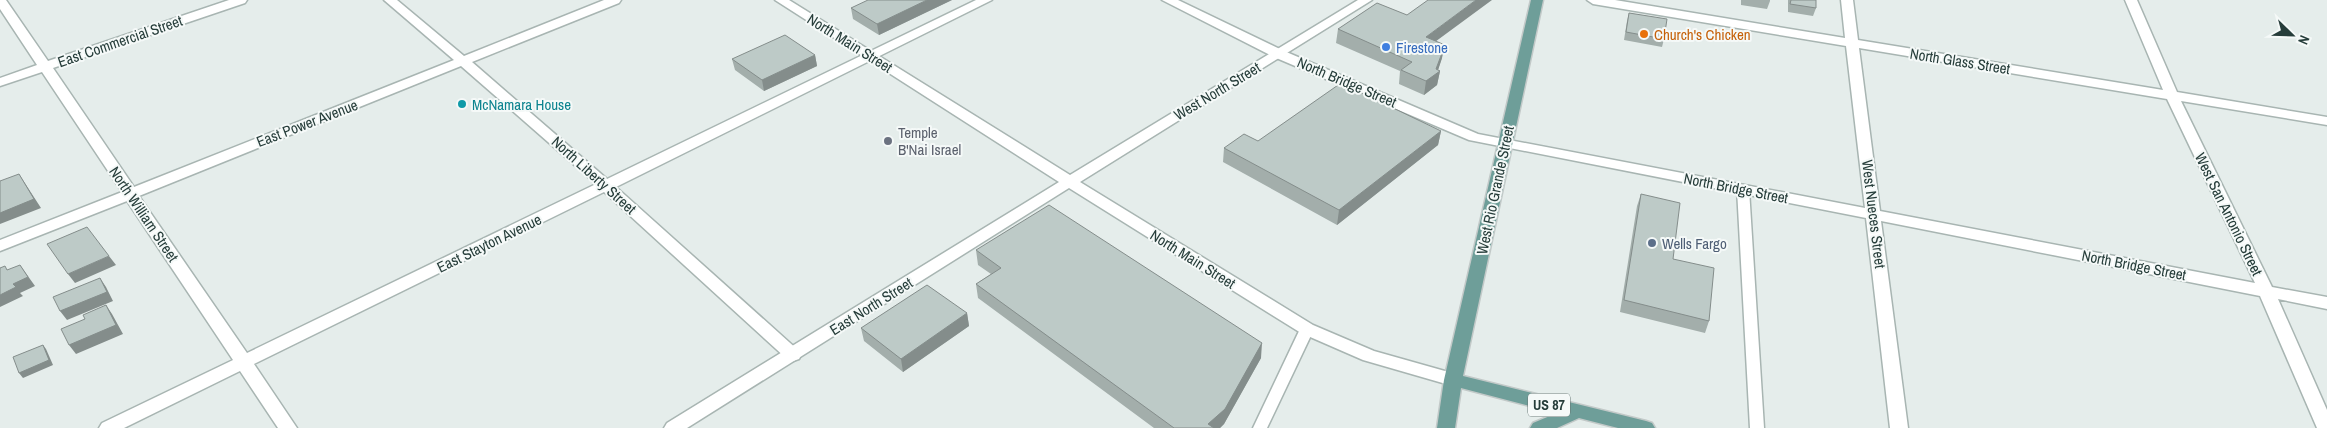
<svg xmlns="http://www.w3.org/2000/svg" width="2327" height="428" font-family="'Archivo Narrow',sans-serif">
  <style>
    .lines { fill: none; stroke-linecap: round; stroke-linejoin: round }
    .service-casing { stroke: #a8b5b2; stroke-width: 3 }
    .minor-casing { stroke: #a8b5b2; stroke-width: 3 }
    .tertiary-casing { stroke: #a8b5b2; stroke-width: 3 }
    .primary-casing { stroke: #c2c9c8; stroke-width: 3 }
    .service { fill: #fff; fill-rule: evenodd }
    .minor { fill: #fff; fill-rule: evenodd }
    .tertiary { fill: #fff; fill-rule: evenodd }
    .primary { fill: #6e9e99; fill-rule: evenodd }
    .wall { fill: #a3aeab }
    .shaded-wall { fill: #848d8b }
    .building { fill: #bdcac7; stroke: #848d8b }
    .food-dot { fill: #e8710a; stroke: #f5f9f8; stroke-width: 2 }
    .shop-dot { fill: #3f7fe0; stroke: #f5f9f8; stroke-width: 2 }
    .culture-dot { fill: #0f9aa8; stroke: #f5f9f8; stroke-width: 2 }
    .worship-dot { fill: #6b7280; stroke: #f5f9f8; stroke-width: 2 }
    .service-dot { fill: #5c6f8a; stroke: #f5f9f8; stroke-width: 2 }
    .labels { text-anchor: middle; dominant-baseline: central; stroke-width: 4; stroke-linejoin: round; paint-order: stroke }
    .shield { fill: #f5f9f8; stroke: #647573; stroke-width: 1 }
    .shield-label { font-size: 14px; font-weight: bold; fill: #263d3a }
    .food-label { font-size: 15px; fill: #c56008; stroke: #f5f9f8; text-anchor: start }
    .street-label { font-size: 15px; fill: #263d3a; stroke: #f5f9f8 }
    .shop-label { font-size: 15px; fill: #366cbe; stroke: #f5f9f8; text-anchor: start }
    .culture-label { font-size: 15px; fill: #0d838f; stroke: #f5f9f8; text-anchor: start }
    .worship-label { font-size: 15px; fill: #5b616d; stroke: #f5f9f8; text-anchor: start }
    .service-label { font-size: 15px; fill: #4e5e75; stroke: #f5f9f8; text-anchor: start }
  </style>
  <rect width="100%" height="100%" fill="#e5edeb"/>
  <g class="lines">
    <defs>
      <path id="service" d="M1743 185 1749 189 1764 428H1750L1737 189Z
        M1307 324 1312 326 1314 329 1267 428H1253L1300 329 1302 326Z"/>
      <path id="minor" d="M0 0H6L48 61 229 0H247L245 3 53 68 134 187 454 60 384 0H397L464 56 604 0H621L619 3 472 62 607 179 976 0H992L616 187 799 351 801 355 799 359 793 361 787 359 604 192 254 364 297 428H278L240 371 124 428H99L102 423 233 360 127 201 0 251V240L122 192 42 72 0 86V78L37 65 0 9ZM461 66 596 184 247 353 139 196Z
        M1162 0H1178L1284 51 1478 134 1865 208 1846 46 1593 4 1587 0H1615L1845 38 1841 0H1853L1858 40 2163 90 2125 0H2137L2177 92 2327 117V125L2181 101 2272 287 2327 297V309L2278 299 2327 410V428H2317L2260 296 1881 221 1908 428H1890L1866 218 1469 140 1274 57ZM1859 48 2167 99 2255 283 1880 211Z"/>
      <path id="tertiary" d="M775 0H789L1070 175 1358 0H1372L1080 182 1313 325 1374 351 1459 375 1462 380 1459 385 1453 386 1363 360 1301 333 1069 188 687 428H664L667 423 1059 182Z"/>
      <path id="primary" d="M1531 0H1543L1463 376 1646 421 1652 423 1655 428H1618L1579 418 1557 428H1530L1533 423 1557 413 1461 388 1455 428H1437L1444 380Z"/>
    </defs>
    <use href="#service" class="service-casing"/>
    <use href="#minor" class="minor-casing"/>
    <use href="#tertiary" class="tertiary-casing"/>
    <use href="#primary" class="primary-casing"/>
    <use href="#service" class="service"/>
    <use href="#minor" class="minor"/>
    <use href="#tertiary" class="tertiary"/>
    <use href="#primary" class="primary"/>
  </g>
  <path class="wall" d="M952 0 879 35 853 19 851 8Z
    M1741 0H1770V1L1767 9 1741 5Z
    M1788 0H1816V8L1813 16 1788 12Z
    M1629 13 1664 39 1662 47 1624 40 1627 21Z
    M1407 15 1436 41 1442 58 1438 70 1440 71 1437 85 1424 95 1399 84 1400 71 1336 43 1338 29Z
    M815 55 817 66 764 91 735 70 732 59Z
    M1441 131 1438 145 1337 225 1223 162 1224 148 1258 141Z
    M1641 194 1673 259 1709 321 1705 333 1620 312 1637 206Z
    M976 250 1261 358 1224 424 1220 428H1154L978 298 976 284 991 274 978 265Z
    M967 313 969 326 903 372 864 341 861 328Z"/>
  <path class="shaded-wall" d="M927 0H952L879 35 877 24Z
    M1476 0H1492L1424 50 1426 37Z
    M1445 45 1442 58 1437 73 1440 71 1437 85 1424 95 1426 81 1436 69Z
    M815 55 817 66 764 91 762 80Z
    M1441 131 1438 145 1337 225 1339 210Z
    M19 174 41 208 0 224V213Z
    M109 256 116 265 75 283 68 274Z
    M20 265 35 286 20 293 23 296 0 307V295L13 284Z
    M100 278 106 287 113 301 67 320 60 311Z
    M106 305 112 314 123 334 76 354 69 345Z
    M967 313 969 326 903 372 901 359Z
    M1262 343 1261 358 1224 424 1220 428H1207L1208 424Z
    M43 345 46 349 53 365 23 378 19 373Z"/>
  <path class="building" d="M868 0H927L877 24 851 8Z
    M1428 0H1476L1426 37 1445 45 1436 69 1440 71 1426 81 1401 70 1412 62 1338 29 1377 3 1407 15Z
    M1791 0H1816V8L1790 4Z
    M1629 13 1667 19 1664 39 1626 32Z
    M785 35 815 55 762 80 732 59Z
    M1341 83 1441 131 1339 210 1224 148 1244 134 1258 141Z
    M19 174 34 199 0 213V181Z
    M1641 194 1680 203 1673 259 1714 268 1709 321 1624 300Z
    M1049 205 1262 343 1225 409 1208 424 1214 428H1174L976 284 1001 268 976 250Z
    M87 227 109 256 68 274 47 244Z
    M20 265 28 277 13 284 16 287 0 295V268L5 266 7 270Z
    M100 278 107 292 60 311 53 297Z
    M927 285 967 313 901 359 861 328Z
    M106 305 116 325 69 345 61 329 85 319 83 315Z
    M43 345 49 360 19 373 13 357Z"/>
  <circle class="food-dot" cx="1644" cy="34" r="5"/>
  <circle class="shop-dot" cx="1386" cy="47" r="5"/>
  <circle class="culture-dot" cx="462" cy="104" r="5"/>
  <circle class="worship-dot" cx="888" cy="141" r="5"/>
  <circle class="service-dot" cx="1652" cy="243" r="5"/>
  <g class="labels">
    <rect class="shield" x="1528" y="393.5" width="42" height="23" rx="4"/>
    <g class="shield-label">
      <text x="1549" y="405">US 87</text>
    </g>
    <g class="food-label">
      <text x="1654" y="34">Church's Chicken</text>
    </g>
    <g class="street-label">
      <text transform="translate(120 41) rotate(-19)">East Commercial Street</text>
      <text transform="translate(850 43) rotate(32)">North Main Street</text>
      <text transform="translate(1960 61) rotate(9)">North Glass Street</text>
      <text transform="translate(1347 82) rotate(23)">North Bridge Street</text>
      <text transform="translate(1217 91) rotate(-31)">West North Street</text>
      <text transform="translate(307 123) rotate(-21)">East Power Avenue</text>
      <text transform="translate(594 175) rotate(42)">North Liberty Street</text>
      <text transform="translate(1736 188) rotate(11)">North Bridge Street</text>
      <text transform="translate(1495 190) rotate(-78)">West Rio Grande Street</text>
      <text transform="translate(144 214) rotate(56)">North William Street</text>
      <text transform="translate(1874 214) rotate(83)">West Nueces Street</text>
      <text transform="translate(2229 214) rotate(64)">West San Antonio Street</text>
      <text transform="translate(489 243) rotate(-26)">East Stayton Avenue</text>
      <text transform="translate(1193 259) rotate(32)">North Main Street</text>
      <text transform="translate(2134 265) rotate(11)">North Bridge Street</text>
      <text transform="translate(871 306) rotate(-32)">East North Street</text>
    </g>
    <g class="shop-label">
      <text x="1396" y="47">Firestone</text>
    </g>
    <g class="culture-label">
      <text x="472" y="104">McNamara House</text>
    </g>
    <g class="worship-label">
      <text x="898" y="132">Temple<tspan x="898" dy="17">B'Nai Israel</tspan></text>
    </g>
    <g class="service-label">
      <text x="1662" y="243">Wells Fargo</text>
    </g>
  </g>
  <g transform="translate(2292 35) rotate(113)" stroke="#f5f9f8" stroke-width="4" paint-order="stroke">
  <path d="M0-4L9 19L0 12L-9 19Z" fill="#263d3a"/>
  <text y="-8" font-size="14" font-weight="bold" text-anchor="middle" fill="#263d3a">N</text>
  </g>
</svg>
